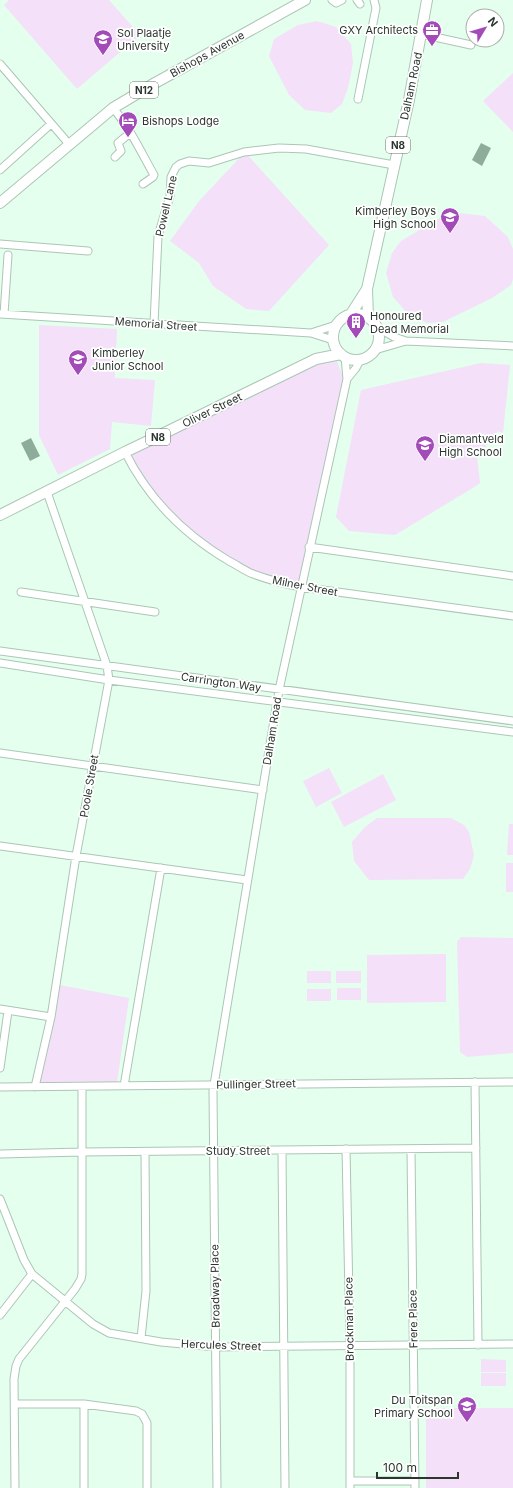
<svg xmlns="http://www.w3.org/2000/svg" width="513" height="1488" font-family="Inter,sans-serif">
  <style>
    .green { fill: #f4e0f9 }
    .water { fill: #8eac9a }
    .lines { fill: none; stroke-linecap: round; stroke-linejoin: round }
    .minor-casing { stroke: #acc6b6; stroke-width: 9 }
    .highway-casing { stroke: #acc6b6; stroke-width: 12 }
    .minor { stroke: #fff; stroke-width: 7 }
    .highway { stroke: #fff; stroke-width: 10 }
    .labels { text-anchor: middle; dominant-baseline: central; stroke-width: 3.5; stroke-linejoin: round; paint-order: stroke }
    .shield { fill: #fff; stroke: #6b726d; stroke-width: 1 }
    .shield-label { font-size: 10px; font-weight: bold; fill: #2b362f }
    .poi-label { font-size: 11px; fill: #2b362f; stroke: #fff; text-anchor: start }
    .street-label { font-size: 11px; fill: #2b362f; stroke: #fff }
  </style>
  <rect width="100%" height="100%" fill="#e4ffee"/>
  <path class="green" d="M9 0H109L140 35 77 89 4 5Z
    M317 21 336 27 351 44 353 63 348 88 342 104 331 113 305 110 289 95 269 56 274 39 298 25Z
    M513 73V132L483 101Z
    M245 152 329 245 269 311 246 309 213 286 199 263 170 241 199 201Z
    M450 212 485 216 508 237 513 249V279L511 285 492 298 443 322 427 323 407 313 393 297 386 273 392 253 401 241Z
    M39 325 117 329 114 396 115 378 155 380 151 426 112 422 110 449 58 475 39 435Z
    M321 358 337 361 344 380 300 587 230 562 169 513 128 456Z
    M481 363 510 365 503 433 498 431 477 457 480 483 476 486 395 535 349 531 336 517 361 390Z
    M329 768 342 793 316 807 303 781Z
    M383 774 396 800 344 827 331 802Z
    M377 818H451L464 825 469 832 474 855 470 869 463 879 369 880 354 861 352 842 365 827Z
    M509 824H513V855H507Z
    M506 863H513V892H506Z
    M461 937 513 938V1053L467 1057 460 1052 457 942Z
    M446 954V1002L367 1003V955Z
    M307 971H331V983H307Z
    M336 971H361V983H336Z
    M54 984 129 998 117 1083 38 1084Z
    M337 988H361V1000H337Z
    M307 989H331V1001H307Z
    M481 1359 506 1360V1372H481Z
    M481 1373H506V1386H481Z
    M426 1408H513V1488H426Z"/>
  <path class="water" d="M481 143 491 148 482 166 472 160Z
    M31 438 40 456 30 461 21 443Z"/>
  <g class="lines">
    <defs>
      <path id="minor" d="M332 0 336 3 342 0
        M357 0 360 4
        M421 34 471 45
        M0 64 69 144
        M358 99 376 8 374 0
        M113 108C130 128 141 152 154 175L153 177 143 184
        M115 157 121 151 118 143 130 133
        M0 170 51 124
        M0 244 88 251
        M0 314 311 333 333 340
        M4 314 8 255
        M154 324 158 236 170 196 171 177 176 167 180 164 189 161 209 163 244 152 279 148 306 149 394 165
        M378 328 394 337 406 341
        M311 333 336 325
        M375 350 406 341 513 346
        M347 379 356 368 360 360
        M125 452C148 498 185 535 229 561 237 565 245 571 253 574 269 580 285 584 301 587L513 616
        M309 547 513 576
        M21 592 155 612
        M0 651 513 721
        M0 663 109 680 513 732
        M0 753 263 790
        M0 846 247 880
        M0 1009 51 1017
        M0 1068 8 1011
        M475 1082 478 1345
        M124 1086 161 868
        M0 1087 513 1082
        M35 1087 51 1017 76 856 109 680 107 666 85 602 47 492
        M346 1149 350 1346V1488
        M411 1150 415 1488
        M282 1151 285 1488
        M0 1154 82 1152 476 1148
        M0 1199 24 1260 32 1274 93 1324 109 1333 161 1342 216 1347 513 1344
        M0 1315 32 1274
        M141 1338 146 1291 145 1152
        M15 1404H84L136 1411 142 1414 147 1423V1488
        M84 1404V1488
        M350 1481H415
        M15 1488 14 1379 16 1366 19 1359 75 1289 81 1279 82 1274V1087
        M217 1488 213 1091 279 690 347 379 345 357"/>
      <path id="highway" d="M0 203 113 108 155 83 305 0
        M367 289 368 317
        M333 337a23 23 0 1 1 46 0a23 23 0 1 1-46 0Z
        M351 314 367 289 409 100 427 0
        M0 515 125 452 146 442 316 359 341 354"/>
    </defs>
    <use href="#minor" class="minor-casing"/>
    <use href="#highway" class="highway-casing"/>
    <use href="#minor" class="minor"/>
    <use href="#highway" class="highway"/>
  </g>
  <defs>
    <symbol id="office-pin" viewBox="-11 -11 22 30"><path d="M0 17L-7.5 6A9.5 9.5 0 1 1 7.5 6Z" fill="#a34cb9" stroke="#fff"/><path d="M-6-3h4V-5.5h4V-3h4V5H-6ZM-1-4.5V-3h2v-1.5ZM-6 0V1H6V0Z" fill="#fff"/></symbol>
    <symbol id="university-pin" viewBox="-11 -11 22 30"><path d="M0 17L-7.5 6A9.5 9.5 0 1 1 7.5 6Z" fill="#a34cb9" stroke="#fff"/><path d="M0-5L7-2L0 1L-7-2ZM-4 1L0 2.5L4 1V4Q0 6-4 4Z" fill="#fff"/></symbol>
    <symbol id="hotel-pin" viewBox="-11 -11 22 30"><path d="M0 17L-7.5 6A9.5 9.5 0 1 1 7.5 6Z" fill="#a34cb9" stroke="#fff"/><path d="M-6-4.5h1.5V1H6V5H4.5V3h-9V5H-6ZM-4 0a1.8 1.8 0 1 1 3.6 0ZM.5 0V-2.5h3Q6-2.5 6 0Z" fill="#fff"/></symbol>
    <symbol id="school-pin" viewBox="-11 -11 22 30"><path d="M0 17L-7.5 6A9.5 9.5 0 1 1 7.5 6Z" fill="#a34cb9" stroke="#fff"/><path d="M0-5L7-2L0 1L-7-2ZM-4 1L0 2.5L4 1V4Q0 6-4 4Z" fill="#fff"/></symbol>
    <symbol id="building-pin" viewBox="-11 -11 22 30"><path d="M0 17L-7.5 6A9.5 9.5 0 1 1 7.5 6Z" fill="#a34cb9" stroke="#fff"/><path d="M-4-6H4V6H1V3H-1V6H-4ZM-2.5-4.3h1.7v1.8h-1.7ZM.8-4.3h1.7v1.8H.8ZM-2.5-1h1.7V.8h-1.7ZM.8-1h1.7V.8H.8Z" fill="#fff"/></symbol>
  </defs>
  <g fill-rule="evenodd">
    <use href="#office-pin" x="421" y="19" width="22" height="30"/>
    <use href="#university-pin" x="92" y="28" width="22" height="30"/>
    <use href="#hotel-pin" x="117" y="110" width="22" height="30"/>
    <use href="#school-pin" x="439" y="206" width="22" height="30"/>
    <use href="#building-pin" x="345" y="311" width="22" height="30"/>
    <use href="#school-pin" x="67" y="348" width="22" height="30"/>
    <use href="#school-pin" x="414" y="434" width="22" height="30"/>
    <use href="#school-pin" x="456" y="1395" width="22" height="30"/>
  </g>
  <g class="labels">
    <g class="shield">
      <rect x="130" y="82" width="28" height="16" rx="3"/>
      <rect x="386" y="137" width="24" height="16" rx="3"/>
      <rect x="146" y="429" width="24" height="16" rx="3"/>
    </g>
    <g class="shield-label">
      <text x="144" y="90">N12</text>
      <text x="398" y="145">N8</text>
      <text x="158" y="437">N8</text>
    </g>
    <g class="poi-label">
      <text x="418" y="30" text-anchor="end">GXY Architects</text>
      <text x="117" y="33">Sol Plaatje<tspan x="117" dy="13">University</tspan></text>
      <text x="142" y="121">Bishops Lodge</text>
      <text x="436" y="211" text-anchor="end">Kimberley Boys<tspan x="436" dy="13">High School</tspan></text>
      <text x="370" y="316">Honoured<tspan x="370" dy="13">Dead Memorial</tspan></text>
      <text x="92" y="353">Kimberley<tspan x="92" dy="13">Junior School</tspan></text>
      <text x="439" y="439">Diamantveld<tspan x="439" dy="13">High School</tspan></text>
      <text x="453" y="1400" text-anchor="end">Du Toitspan<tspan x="453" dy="13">Primary School</tspan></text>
    </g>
    <g class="street-label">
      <text transform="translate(207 54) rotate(-29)">Bishops Avenue</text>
      <text transform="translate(411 86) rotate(-78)">Dalham Road</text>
      <text transform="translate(166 206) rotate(-77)">Powell Lane</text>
      <text transform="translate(156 324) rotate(4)">Memorial Street</text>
      <text transform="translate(212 410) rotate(-26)">Oliver Street</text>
      <text transform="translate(305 586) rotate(11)">Milner Street</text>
      <text transform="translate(221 682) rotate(8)">Carrington Way</text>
      <text transform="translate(272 731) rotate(-81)">Dalham Road</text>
      <text transform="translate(89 786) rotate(-80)">Poole Street</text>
      <text transform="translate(256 1084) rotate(-1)">Pullinger Street</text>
      <text x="238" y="1151">Study Street</text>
      <text transform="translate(215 1286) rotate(-91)">Broadway Place</text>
      <text transform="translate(349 1319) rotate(-91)">Brockman Place</text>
      <text transform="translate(413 1319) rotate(-91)">Frere Place</text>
      <text transform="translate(221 1345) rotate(2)">Hercules Street</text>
    </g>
  </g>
  <g transform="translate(485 28) rotate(52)"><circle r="19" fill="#ffffff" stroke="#aaafac"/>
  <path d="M0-3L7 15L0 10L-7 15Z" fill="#a34cb9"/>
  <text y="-6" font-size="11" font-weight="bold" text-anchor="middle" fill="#2b362f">N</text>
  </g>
  <path d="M377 1472v6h81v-6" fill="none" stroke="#2b362f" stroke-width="2"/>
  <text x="383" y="1472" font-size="12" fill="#2b362f" stroke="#ffffff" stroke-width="3" paint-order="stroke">100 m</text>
</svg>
